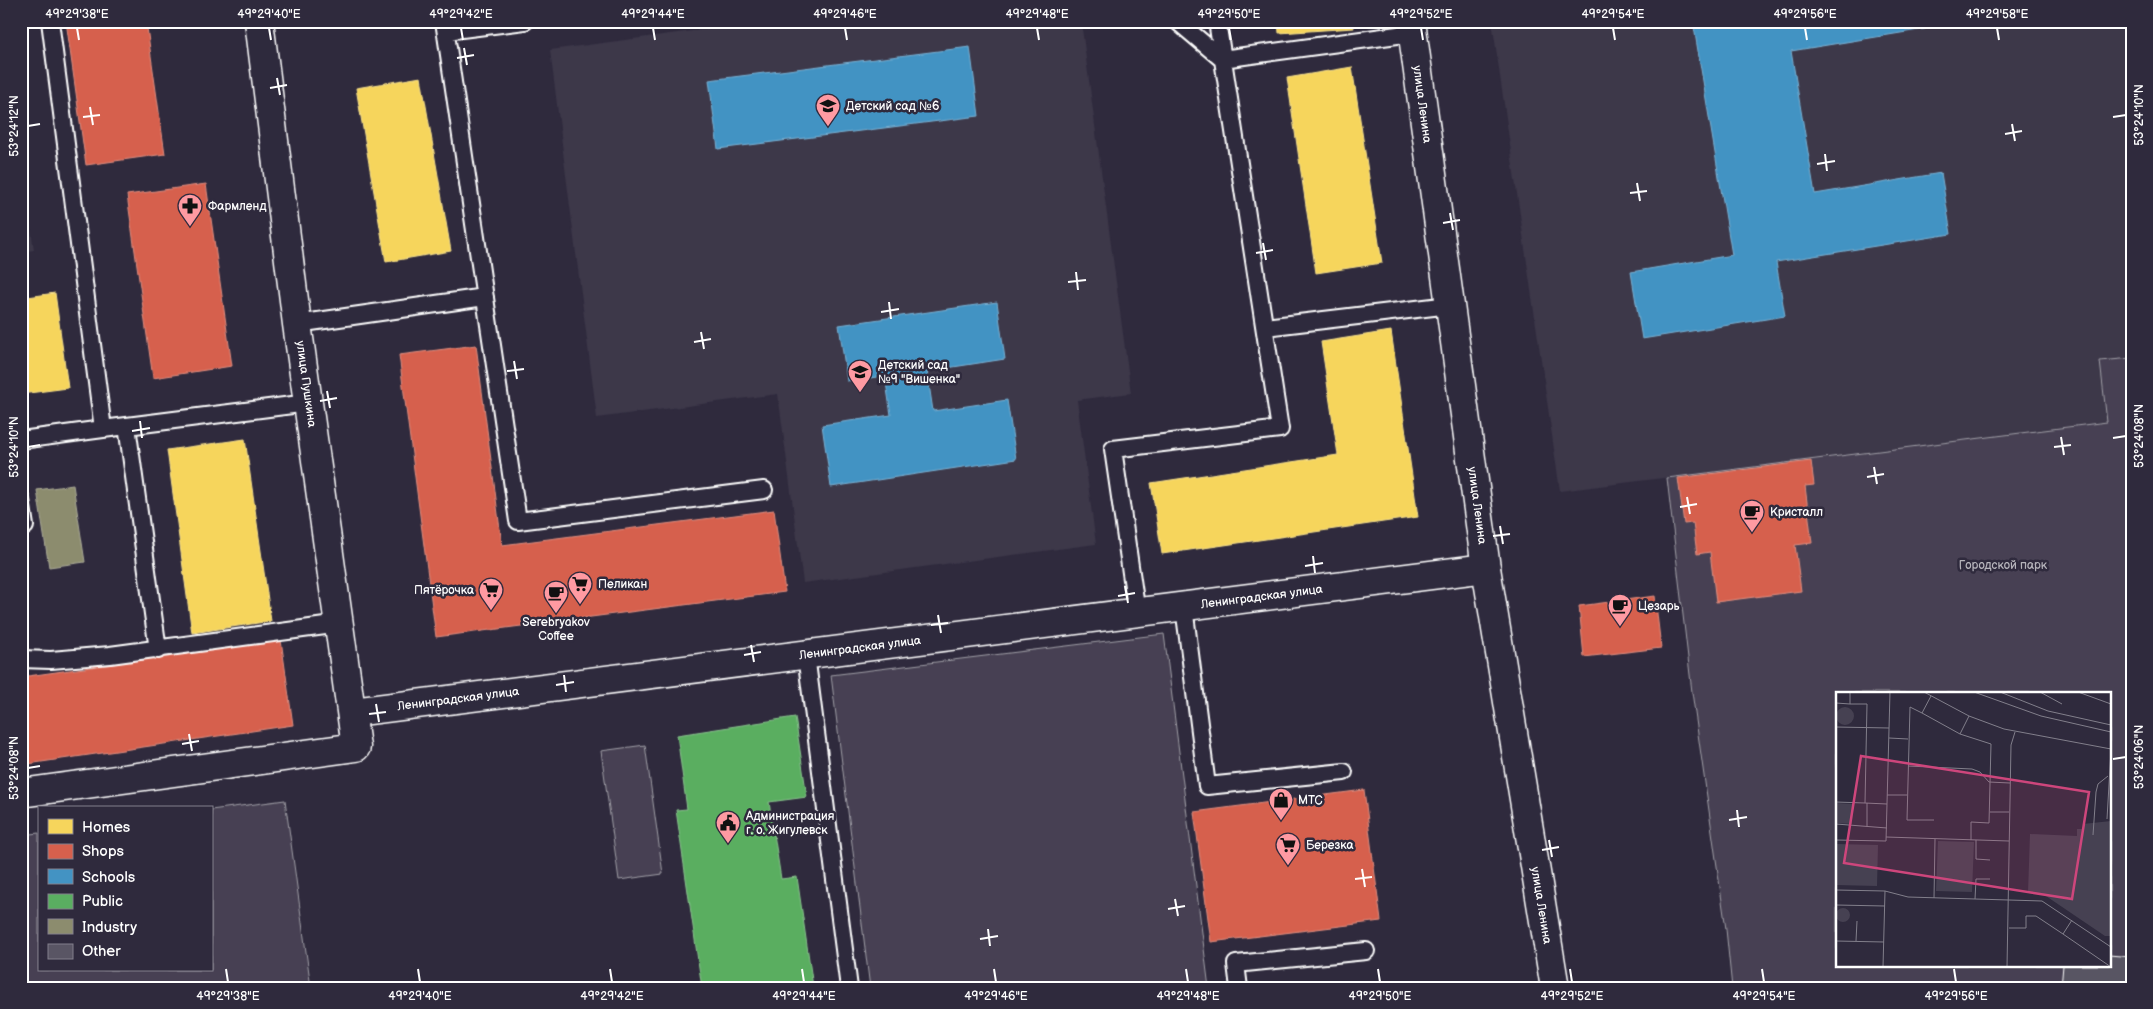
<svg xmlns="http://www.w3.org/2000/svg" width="2153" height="1009" font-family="'Balsamiq Sans',sans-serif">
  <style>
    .built { fill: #3c3749 }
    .green { fill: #464152; stroke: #a2a0a8; fill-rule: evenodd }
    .homes { fill: #f6d55c; stroke: #f9e28d }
    .shops { fill: #d6604d; stroke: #e29082 }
    .schools { fill: #4393c3; stroke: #7bb3d5 }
    .public { fill: #5aae61; stroke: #8cc690 }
    .industry { fill: #8c8c6e; stroke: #aeae9a }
    .building { fill: #595564; stroke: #fff }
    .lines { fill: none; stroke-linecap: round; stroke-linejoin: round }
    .service-casing { stroke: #fff; stroke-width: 20 }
    .minor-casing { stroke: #fff; stroke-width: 31 }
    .tertiary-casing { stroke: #fff; stroke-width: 31 }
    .service { stroke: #2f2a3d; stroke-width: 16 }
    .minor { stroke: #2f2a3d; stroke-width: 28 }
    .tertiary { stroke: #2f2a3d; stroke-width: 28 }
    .ticks { fill: none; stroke: #fff; stroke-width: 2 }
    .labels { text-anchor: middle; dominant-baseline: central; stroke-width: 5; stroke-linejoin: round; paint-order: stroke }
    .street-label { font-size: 12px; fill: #fff; stroke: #2f2a3d }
    .poi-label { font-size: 12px; fill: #fff; stroke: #2f2a3d; text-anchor: start }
    .park-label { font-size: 12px; fill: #b5b3ba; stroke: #2f2a3d }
    .inset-road { fill: none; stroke: #827f8b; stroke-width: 1 }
    .view { fill: #ce467c; fill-opacity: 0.15; stroke: #ce467c; stroke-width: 2.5 }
    .inset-edge { fill: none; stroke: #fff; stroke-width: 2.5 }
    .neatline { fill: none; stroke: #fff; stroke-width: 2 }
    .ticks-label { font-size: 12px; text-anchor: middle; fill: #fff }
  </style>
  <rect width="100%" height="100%" fill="#2f2a3d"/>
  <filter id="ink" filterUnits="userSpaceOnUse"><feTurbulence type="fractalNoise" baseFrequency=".02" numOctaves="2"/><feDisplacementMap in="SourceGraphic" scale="10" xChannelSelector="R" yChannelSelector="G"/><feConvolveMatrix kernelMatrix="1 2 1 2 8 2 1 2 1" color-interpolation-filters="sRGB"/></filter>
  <g filter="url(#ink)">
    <path class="built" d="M767 21H1081L1131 393 1077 400 1096 544 803 583 778 394 597 418 550 50Z
      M1492 21H2132V358L2100 361 2108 422 1560 491Z
      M21 162 34 250 21 252Z"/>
    <path class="green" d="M2132 358V988H1732L1726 929 1692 692 1667 478 2107 422 2100 361ZM1837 693H2109V965H1837Z
      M1164 634 1209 988H870L831 675Z
      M645 745 663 874 619 880 601 751Z
      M285 800 311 988H21V835L39 833V970H211V810Z"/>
    <path class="homes" d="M1278 21H1353L1354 28 1279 33Z
      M1352 67 1382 263 1316 273 1287 78Z
      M421 77 451 251 386 262 356 88Z
      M55 293 68 388 21 394V298Z
      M1391 331 1418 517 1162 554 1151 483 1338 455 1321 342Z
      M245 439 271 621 192 633 167 450Z"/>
    <path class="shops" d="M66 21H146L165 154 86 165Z
      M206 184 232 366 153 378 127 195Z
      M476 345 502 545 774 510 785 592 436 637 399 355Z
      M1811 461 1814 485 1805 486 1812 543 1795 545 1801 591 1716 602 1710 552 1697 554 1693 523 1684 524 1678 478Z
      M1655 596 1661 648 1584 657 1579 606Z
      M281 640 293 725 21 765V677Z
      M1364 790 1381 921 1211 942 1194 812Z"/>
    <path class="schools" d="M1693 21H1924L1925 29 1791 51 1815 194 1941 173 1951 234 1776 262 1785 316 1642 339 1631 272 1732 255Z
      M970 47 979 116 718 149 709 80Z
      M997 302 1005 359 927 371 933 411 1007 400 1016 459 831 487 822 425 891 415 885 376 847 381 839 325Z"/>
    <path class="public" d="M795 717 807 797 769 802 781 879 797 877 813 987 702 988 676 810 687 809 677 735Z"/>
    <path class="industry" d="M73 485 85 562 49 567 37 490Z"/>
    <path class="building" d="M2109 955 2132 957V988H2061L2063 965H2109Z"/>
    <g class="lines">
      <defs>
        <path id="service" d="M50 21 103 429 308 403
          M444 21 518 521 764 490
          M1177 21 1222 59 1412 33
          M446 31 525 21
          M297 324 485 297
          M1265 327 1450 305
          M127 426 158 650
          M21 440 103 429
          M21 500 25 526
          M1184 607 1207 786 1344 772
          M1137 614 1113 449 1280 429 1217 21
          M806 655 849 988
          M21 659 51 660 110 655 340 624
          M1239 988 1236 964 1366 951"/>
        <g id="minor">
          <path id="s1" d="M353 712 1486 568"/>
          <path d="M21 793 356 747 297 324 259 21"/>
        </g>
        <g id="tertiary">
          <path id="s2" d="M1411 21 1486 568 1555 988"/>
        </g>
      </defs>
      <use href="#service" class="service-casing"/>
      <use href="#minor" class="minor-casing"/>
      <use href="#tertiary" class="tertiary-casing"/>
      <use href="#service" class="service"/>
      <use href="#minor" class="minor"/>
      <use href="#tertiary" class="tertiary"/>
    </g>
  </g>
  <path class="ticks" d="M77 28 79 40M269 28 271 40M461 28 463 40M653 28 655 40M845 28 847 40M1037 28 1039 40M1229 28 1231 40M1421 28 1423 40M1613 28 1615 40M1805 28 1807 40M1997 28 1999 40M464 48 467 65M457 58 474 55M277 78 280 95M270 88 287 85M90 107 93 125M83 117 100 115M2113 117 2126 115M2012 124 2015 141M28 126 40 124M2005 134 2022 131M1825 154 1827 171M1817 164 1835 161M1637 183 1640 201M1630 193 1647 191M1450 213 1453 230M1443 223 1460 220M1263 243 1266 260M1256 253 1273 250M1076 272 1078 290M1068 282 1086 280M889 302 891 319M881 312 899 309M701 332 704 349M694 342 711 339M514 361 517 379M507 371 524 369M327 391 330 408M320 401 337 398M140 421 142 438M132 431 150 428M2061 437 2064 455M2113 438 2126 436M28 447 40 445M2054 447 2071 445M1874 467 1877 484M1867 477 1884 474M1687 497 1690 514M1680 507 1697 504M1500 526 1503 544M1493 536 1510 534M1313 556 1315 573M1305 566 1323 563M1125 586 1128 603M1118 596 1135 593M938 615 941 633M931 625 948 623M751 645 754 662M744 655 761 652M564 675 566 692M556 685 574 682M376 704 379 722M369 714 386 712M189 734 192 751M182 744 199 741M2113 759 2126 757M28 768 40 766M1737 810 1739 827M1729 820 1747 817M1549 840 1552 857M1542 850 1559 847M1362 869 1365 887M1355 879 1372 877M1175 899 1178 916M1168 909 1185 906M988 929 990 946M980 939 998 936M226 969 228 982M418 969 420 982M610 969 612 982M802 969 804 982M994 969 996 982M1186 969 1188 982M1378 969 1380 982M1570 969 1572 982M1762 969 1764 982M1954 969 1956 982"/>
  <defs>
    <symbol id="school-pin" viewBox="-11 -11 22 30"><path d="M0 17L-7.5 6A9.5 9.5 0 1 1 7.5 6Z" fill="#ff9aa2" stroke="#2f2a3d"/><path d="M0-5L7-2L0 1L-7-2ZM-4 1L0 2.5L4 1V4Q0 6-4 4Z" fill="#111"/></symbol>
    <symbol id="pharmacy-pin" viewBox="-11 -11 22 30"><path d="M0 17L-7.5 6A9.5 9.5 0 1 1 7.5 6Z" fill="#ff9aa2" stroke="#2f2a3d"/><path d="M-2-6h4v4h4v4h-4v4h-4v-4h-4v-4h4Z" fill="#111"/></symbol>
    <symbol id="cafe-pin" viewBox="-11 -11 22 30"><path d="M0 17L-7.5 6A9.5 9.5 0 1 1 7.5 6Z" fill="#ff9aa2" stroke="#2f2a3d"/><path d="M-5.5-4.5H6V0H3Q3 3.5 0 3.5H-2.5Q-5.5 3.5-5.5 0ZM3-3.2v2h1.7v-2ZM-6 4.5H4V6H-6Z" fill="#111"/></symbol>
    <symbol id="supermarket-pin" viewBox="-11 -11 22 30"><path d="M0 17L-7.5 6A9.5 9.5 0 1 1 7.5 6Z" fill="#ff9aa2" stroke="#2f2a3d"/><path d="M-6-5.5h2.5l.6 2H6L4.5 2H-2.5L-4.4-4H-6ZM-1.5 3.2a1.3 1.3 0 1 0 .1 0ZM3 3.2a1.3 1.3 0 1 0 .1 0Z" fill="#111"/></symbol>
    <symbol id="shop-pin" viewBox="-11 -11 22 30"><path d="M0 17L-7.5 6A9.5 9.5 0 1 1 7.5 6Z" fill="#ff9aa2" stroke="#2f2a3d"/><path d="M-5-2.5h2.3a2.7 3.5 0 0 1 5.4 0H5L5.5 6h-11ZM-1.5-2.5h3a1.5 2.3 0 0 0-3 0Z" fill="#111"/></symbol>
    <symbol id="civic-pin" viewBox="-11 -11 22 30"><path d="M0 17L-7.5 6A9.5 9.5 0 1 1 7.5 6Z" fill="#ff9aa2" stroke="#2f2a3d"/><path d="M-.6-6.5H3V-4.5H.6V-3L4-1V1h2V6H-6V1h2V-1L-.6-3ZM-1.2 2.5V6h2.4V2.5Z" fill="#111"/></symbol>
  </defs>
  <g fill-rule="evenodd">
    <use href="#school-pin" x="814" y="92" width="28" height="38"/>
    <use href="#pharmacy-pin" x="176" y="192" width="28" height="38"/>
    <use href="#school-pin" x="846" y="358" width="28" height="38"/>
    <use href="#cafe-pin" x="1738" y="498" width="28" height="38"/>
    <use href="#supermarket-pin" x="566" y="570" width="28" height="38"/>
    <use href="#supermarket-pin" x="477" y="576" width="28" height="38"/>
    <use href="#cafe-pin" x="542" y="579" width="28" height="38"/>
    <use href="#cafe-pin" x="1606" y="592" width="28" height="38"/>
    <use href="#shop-pin" x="1267" y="786" width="28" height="38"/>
    <use href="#civic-pin" x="714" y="809" width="28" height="38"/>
    <use href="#supermarket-pin" x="1274" y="831" width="28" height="38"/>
  </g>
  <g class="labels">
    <g class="street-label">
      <text stroke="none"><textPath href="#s2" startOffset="84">улица Ленина</textPath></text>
      <text transform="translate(306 384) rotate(82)">улица Пушкина</text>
      <text stroke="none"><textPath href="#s2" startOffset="489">улица Ленина</textPath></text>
      <text stroke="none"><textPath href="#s1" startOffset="916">Ленинградская улица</textPath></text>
      <text stroke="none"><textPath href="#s1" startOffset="511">Ленинградская улица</textPath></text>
      <text stroke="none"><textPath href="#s1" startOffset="106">Ленинградская улица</textPath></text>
      <text stroke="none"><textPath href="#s2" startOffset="894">улица Ленина</textPath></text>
    </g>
    <g class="poi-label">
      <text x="846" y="106">Детский сад №6</text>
      <text x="208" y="206">Фармленд</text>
      <text x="878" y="365">Детский сад<tspan x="878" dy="14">№9 "Вишенка"</tspan></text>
      <text x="1770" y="512">Кристалл</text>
      <text x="598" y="584">Пеликан</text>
      <text x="474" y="590" text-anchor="end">Пятёрочка</text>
      <text x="1638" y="606">Цезарь</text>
      <text x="556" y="622" text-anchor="middle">Serebryakov<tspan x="556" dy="14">Coffee</tspan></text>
      <text x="1298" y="800">МТС</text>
      <text x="746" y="816">Администрация<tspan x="746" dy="14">г. о. Жигулевск</tspan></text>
      <text x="1306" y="845">Березка</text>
    </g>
    <g class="park-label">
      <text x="2003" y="565">Городской парк</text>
    </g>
  </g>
  <g transform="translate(1836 692)">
    <rect width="275" height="275" fill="#2f2a3d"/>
    <path d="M0 24a9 9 0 1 1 18 0a9 9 0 1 1-18 0ZM0 111 17 112 16 132 0 131ZM275 129V244H269L207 202 192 201 194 142 241 144V137H247V132ZM102 149 138 150 136 200 100 199ZM0 152 42 153 41 194 0 193ZM0 223a7 7 0 1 1 14 0a7 7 0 1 1-14 0Z" fill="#464152"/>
    <path class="inset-road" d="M88 0 133 24 168 37 275 57M138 0 205 24 275 40M164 0 212 19 275 33M204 0 226 12M242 0 275 12M95 4 86 21 124 42 133 24M0 11 14 12V0M14 12H31L29 111 51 112M86 21 74 15 71 128H98M0 35 53 36M124 42 155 52 153 131 135 130V148M53 46 72 47M72 74 136 77 144 80 153 90 174 91M51 103H71M0 110 29 111M154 120H173M271 127 275 58M0 132 51 136M31 135V111M257 143 260 100 262 92 272 84M50 145 173 149M0 148 50 149 54 0M140 148V167L154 168M0 198 49 199 72 205 206 209 275 255M98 206 99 147M139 207 140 187H154M0 213 49 214M173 236H190V224H200L227 242 236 228M227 242 275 275M0 249 48 250M20 249 21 229M47 275 49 199M171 275 175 53 179 40"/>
    <path class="view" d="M25 64 253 100 236 207 8 171Z"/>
    <rect width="275" height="275" class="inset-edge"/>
  </g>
  <rect width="2153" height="1009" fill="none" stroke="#2f2a3d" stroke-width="55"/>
  <rect x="38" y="806" width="175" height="165" fill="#2f2a3d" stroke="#827f8b"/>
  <rect x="48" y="819" width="25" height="15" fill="#f6d55c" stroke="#827f8b"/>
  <text x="82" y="832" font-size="15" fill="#ffffff">Homes</text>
  <rect x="48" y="844" width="25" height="15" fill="#d6604d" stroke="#827f8b"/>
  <text x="82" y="856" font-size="15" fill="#ffffff">Shops</text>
  <rect x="48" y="869" width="25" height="15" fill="#4393c3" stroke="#827f8b"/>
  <text x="82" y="882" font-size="15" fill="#ffffff">Schools</text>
  <rect x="48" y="894" width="25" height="15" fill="#5aae61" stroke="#827f8b"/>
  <text x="82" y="906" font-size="15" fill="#ffffff">Public</text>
  <rect x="48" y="919" width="25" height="15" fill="#8c8c6e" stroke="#827f8b"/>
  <text x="82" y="932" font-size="15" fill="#ffffff">Industry</text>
  <rect x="48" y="944" width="25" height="15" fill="#595564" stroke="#827f8b"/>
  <text x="82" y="956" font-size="15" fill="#ffffff">Other</text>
  <rect x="28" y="28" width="2098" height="954" class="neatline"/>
  <g class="ticks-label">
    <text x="77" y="18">49°29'38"E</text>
    <text x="269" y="18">49°29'40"E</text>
    <text x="461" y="18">49°29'42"E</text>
    <text x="653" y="18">49°29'44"E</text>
    <text x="845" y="18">49°29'46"E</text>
    <text x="1037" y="18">49°29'48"E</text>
    <text x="1229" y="18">49°29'50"E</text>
    <text x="1421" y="18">49°29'52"E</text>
    <text x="1613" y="18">49°29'54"E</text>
    <text x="1805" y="18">49°29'56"E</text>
    <text x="1997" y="18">49°29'58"E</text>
    <text transform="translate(2139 115) rotate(-90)" y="4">53°24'10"N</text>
    <text transform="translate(14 126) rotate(-90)" y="4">53°24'12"N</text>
    <text transform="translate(2139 436) rotate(-90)" y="4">53°24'08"N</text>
    <text transform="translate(14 447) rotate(-90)" y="4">53°24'10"N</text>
    <text transform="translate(2139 757) rotate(-90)" y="4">53°24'06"N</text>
    <text transform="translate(14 768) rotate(-90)" y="4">53°24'08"N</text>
    <text x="228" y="1000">49°29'38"E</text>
    <text x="420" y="1000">49°29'40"E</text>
    <text x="612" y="1000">49°29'42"E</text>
    <text x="804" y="1000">49°29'44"E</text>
    <text x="996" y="1000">49°29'46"E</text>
    <text x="1188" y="1000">49°29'48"E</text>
    <text x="1380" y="1000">49°29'50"E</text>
    <text x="1572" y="1000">49°29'52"E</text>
    <text x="1764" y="1000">49°29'54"E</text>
    <text x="1956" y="1000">49°29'56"E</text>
  </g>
</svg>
